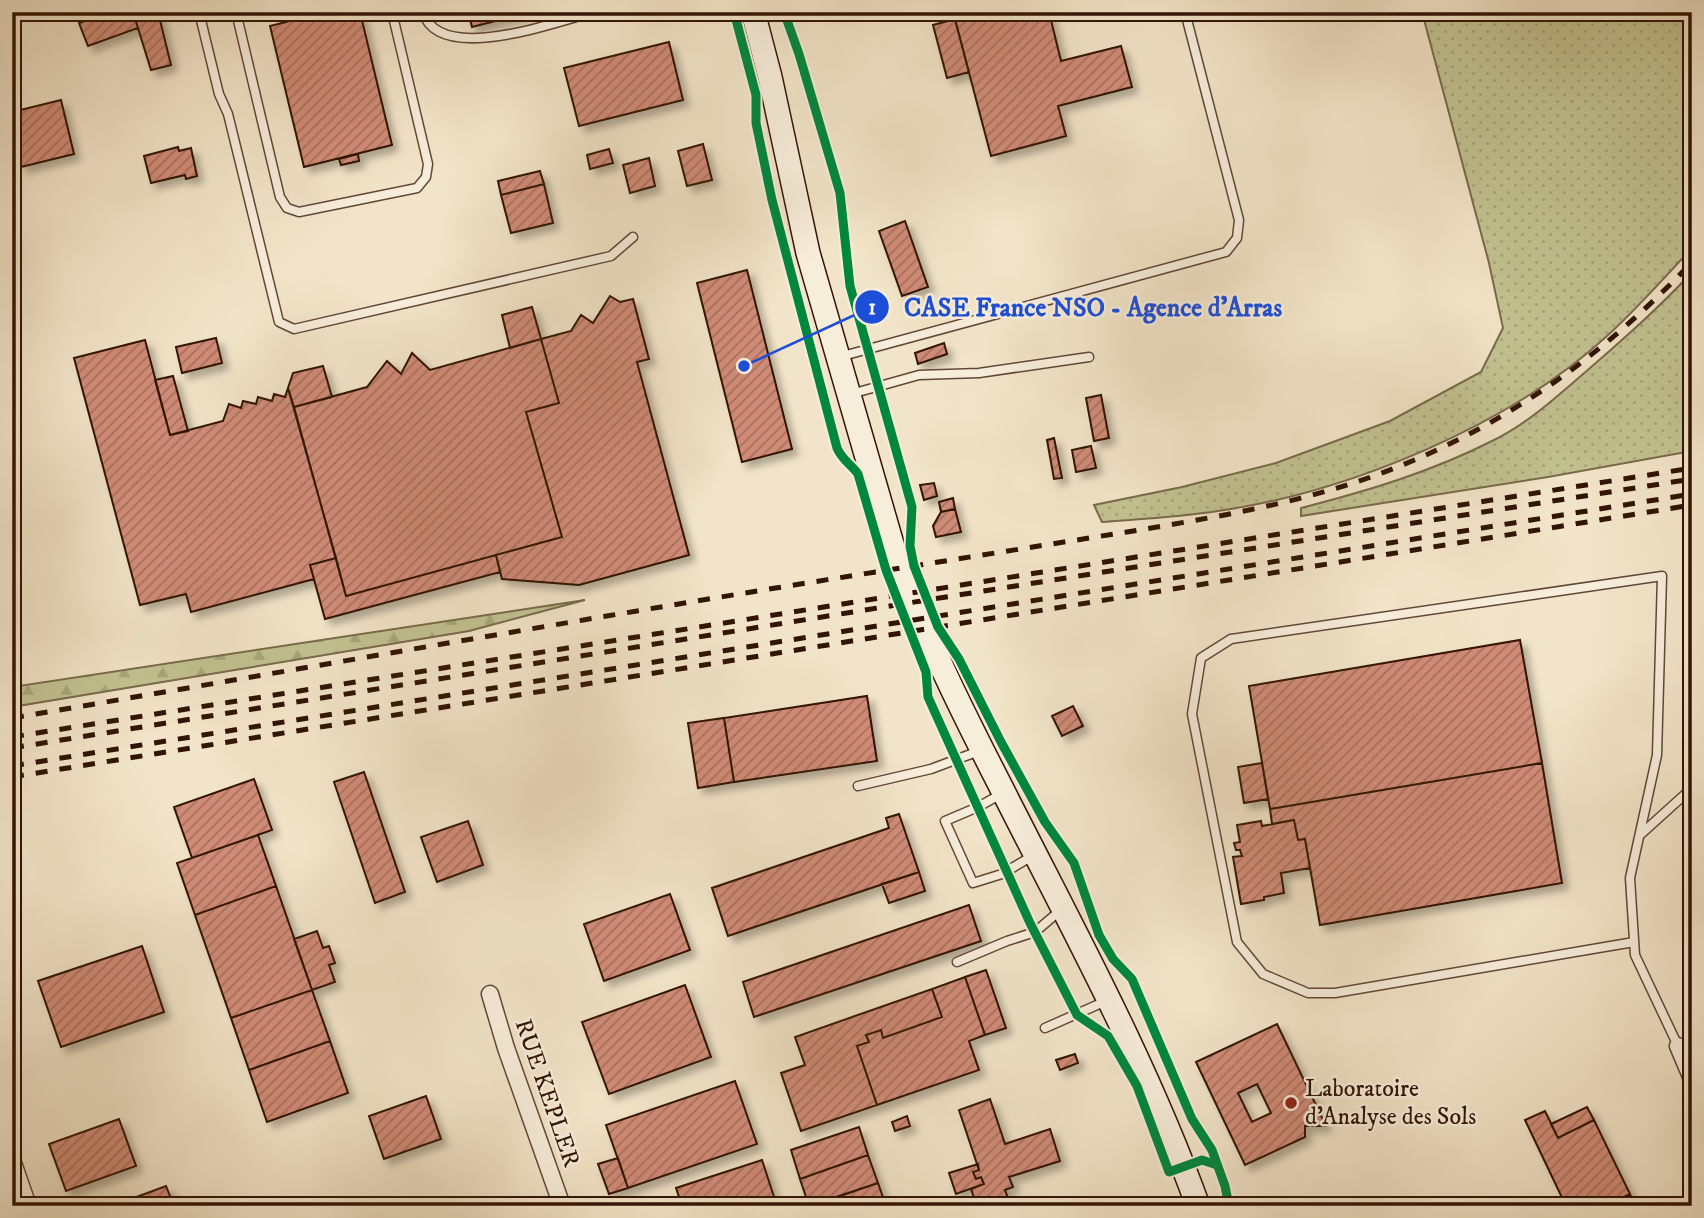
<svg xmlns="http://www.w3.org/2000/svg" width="1704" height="1218" font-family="'IM FELL DW Pica',serif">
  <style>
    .grass { fill: url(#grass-dots); stroke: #7a6a4b; stroke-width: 2 }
    .forest { fill: url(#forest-firs); stroke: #7a6a4b; stroke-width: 2 }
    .building { fill: url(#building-hatch); stroke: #321305; stroke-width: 2; fill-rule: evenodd; filter: url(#shadow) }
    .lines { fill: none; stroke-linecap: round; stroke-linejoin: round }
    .service-casing { stroke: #624736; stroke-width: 11 }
    .minor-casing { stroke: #624736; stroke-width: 19 }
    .secondary-casing { stroke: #321305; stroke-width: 26 }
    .service { stroke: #f7eddb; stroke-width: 8 }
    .minor { stroke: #f7eddb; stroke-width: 16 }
    .secondary { stroke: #f7eddb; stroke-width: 23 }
    .rail { stroke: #321305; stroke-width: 5; stroke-dasharray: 12 12; stroke-linecap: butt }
    .cycleway-casing { stroke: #f7eddb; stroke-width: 13 }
    .cycleway { stroke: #00873e; stroke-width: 9 }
    .poi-dot { fill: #8f2418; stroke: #f7eddb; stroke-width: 2.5 }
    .labels { text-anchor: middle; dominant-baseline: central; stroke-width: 5; stroke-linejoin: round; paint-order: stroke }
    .poi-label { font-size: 24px; fill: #321305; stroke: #f7eddb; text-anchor: start }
    .street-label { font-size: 24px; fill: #321305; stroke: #f7eddb }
    .leader { fill: none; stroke: #1d4ed8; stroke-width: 2.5 }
    .callout-dot { fill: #1d4ed8; stroke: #f7eddb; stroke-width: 2.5 }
    .mark-label { font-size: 21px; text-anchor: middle; font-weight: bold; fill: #fff }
    .callout-label { font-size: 26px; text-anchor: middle; font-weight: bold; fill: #1d4ed8; stroke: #f7eddb; stroke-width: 5; stroke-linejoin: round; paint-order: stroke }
  </style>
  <defs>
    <pattern id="grass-dots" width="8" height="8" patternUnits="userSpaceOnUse" patternTransform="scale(1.75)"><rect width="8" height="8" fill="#c2c291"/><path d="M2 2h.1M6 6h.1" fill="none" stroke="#a7a67c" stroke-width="1.8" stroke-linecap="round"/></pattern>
    <pattern id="forest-firs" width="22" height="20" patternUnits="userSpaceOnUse" patternTransform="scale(1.75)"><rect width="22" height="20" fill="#c2c291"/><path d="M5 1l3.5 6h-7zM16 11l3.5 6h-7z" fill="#a7a67c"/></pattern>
    <pattern id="building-hatch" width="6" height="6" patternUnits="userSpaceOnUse" patternTransform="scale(1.75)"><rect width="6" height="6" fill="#d08b76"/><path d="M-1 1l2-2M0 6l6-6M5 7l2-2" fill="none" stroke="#a9705f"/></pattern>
    <filter id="shadow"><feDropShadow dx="6" dy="6" stdDeviation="3.5" flood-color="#0004"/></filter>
  </defs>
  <rect width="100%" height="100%" fill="#f2e4c8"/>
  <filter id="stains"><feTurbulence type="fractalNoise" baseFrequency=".00286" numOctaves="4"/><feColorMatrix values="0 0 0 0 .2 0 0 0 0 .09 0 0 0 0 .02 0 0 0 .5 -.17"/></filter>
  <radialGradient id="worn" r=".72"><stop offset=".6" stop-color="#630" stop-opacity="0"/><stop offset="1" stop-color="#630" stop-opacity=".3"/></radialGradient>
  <path class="grass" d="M1422 12H1692V248C1664 278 1637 309 1607 336 1509 426 1349 492 1218 511 1180 517 1140 519 1102 522L1094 505 1182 487 1276 463 1390 421 1481 372 1503 328 1489 263Z
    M1692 272V451L1548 477 1301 516V508C1367 491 1431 472 1492 441 1527 424 1554 399 1582 375 1620 342 1658 309 1692 272Z"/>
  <path class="forest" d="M585 600 469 631 12 707V687Z"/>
  <path class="building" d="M110 12H133L138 28 88 46 79 23Z
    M133 12H158L171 65 151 70Z
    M326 12H360L392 145 304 167 270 26Z
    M468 12H531L472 27Z
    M953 12H1049L1061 61 1121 46 1132 87 1058 106 1066 136 991 156Z
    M955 19 969 72 947 78 933 25Z
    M669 42 683 100 579 126 564 68Z
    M61 100 74 154 21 167 12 133V112Z
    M703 144 712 180 687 186 678 151Z
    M178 147 179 151 191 148 197 176 186 179 185 175 151 183 144 156Z
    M609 149 613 163 590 169 587 155Z
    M358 154 359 161 341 165 339 159Z
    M649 158 655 186 630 193 623 165Z
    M540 171 544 184 501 195 498 181Z
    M544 184 553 223 511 233 501 195Z
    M905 221 928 287 902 296 879 231Z
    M747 270 792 449 742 462 697 283Z
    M610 296 620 302 633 299 649 359 637 362 689 555 579 585 502 579 496 555 562 537 526 412 559 403 541 339 571 331 581 315 593 323Z
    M532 307 541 339 510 348 502 315Z
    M216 338 222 363 182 373 176 347Z
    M541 339 559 403 526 412 562 537 346 596 294 407 367 387 387 361 401 374 412 353 430 370Z
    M145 340 170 435 223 421 229 404 241 408 243 401 256 404 258 397 272 401 274 394 285 397 288 388 336 558 310 565 314 579 191 612 186 594 140 605 74 358Z
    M944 343 947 354 918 364 915 353Z
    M323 366 332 397 294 407 288 388 293 373Z
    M173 376 188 431 170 435 155 380Z
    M1101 395 1109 438 1094 441 1086 398Z
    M1054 438 1062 478 1054 479 1047 440Z
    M1091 446 1096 468 1076 472 1072 450Z
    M934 483 937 496 924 500 920 485Z
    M953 498 955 509 941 512 939 502Z
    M955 509 961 532 936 537 933 526 941 512Z
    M496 555 500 572 325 619 310 565 336 558 346 596Z
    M1520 640 1542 763 1270 809 1249 686Z
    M867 696 877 761 734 782 724 718Z
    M1073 706 1083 726 1062 736 1052 716Z
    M724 718 734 782 698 788 688 723Z
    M1262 763 1268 799 1244 803 1238 767Z
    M1542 763 1562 883 1320 925 1305 839 1298 840 1294 820 1272 824 1270 809Z
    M364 772 405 892 375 903 334 782Z
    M254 779 272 830 192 858 174 807Z
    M899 814 919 872 728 936 712 888 889 828 886 818Z
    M1294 820 1298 840 1305 839 1310 868 1281 873 1284 893 1264 897V900L1241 904 1233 857 1242 856 1240 850H1236L1234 843 1240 842 1237 825 1261 821 1262 826Z
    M468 821 483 865 437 882 421 837Z
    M258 835 276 886 195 915 177 863Z
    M919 872 925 891 889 903 882 884Z
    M276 886 312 990 231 1018 195 915Z
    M670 894 690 950 604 981 584 924Z
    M969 905 981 941 754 1017 743 982Z
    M317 931 323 948 329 946 335 963 329 965 335 982 312 990 294 939Z
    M142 946 164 1012 61 1047 38 981Z
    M986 970 1006 1028 985 1035 965 977Z
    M965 977 985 1035 969 1041 979 1070 877 1105 857 1046 869 1042 866 1035 881 1030 883 1038 942 1017 932 989Z
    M685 985 711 1057 609 1094 582 1022Z
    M932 989 942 1017 883 1038 881 1030 866 1035 869 1042 857 1046 877 1105 801 1131 781 1073 805 1065 795 1037Z
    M312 990 330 1041 249 1070 231 1018Z
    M1277 1024 1326 1126H1305V1137L1245 1165 1196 1062ZM1257 1084 1271 1113 1252 1122 1238 1093Z
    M330 1041 348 1093 267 1122 249 1070Z
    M1075 1054 1078 1063 1060 1070 1056 1060Z
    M735 1081 757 1144 628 1188 606 1125Z
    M426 1096 441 1139 384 1159 369 1116Z
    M990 1099 1005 1144 1050 1129 1060 1161 1009 1177 1013 1187 1005 1190 1011 1206H977L971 1189 984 1184 981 1177 976 1179 973 1172 979 1170 959 1110Z
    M1587 1107 1594 1120 1558 1138 1551 1124Z
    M1545 1111 1558 1138 1594 1120 1630 1194 1605 1206H1566L1525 1120Z
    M907 1116 910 1126 895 1131 892 1122Z
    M119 1119 136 1166 66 1191 49 1144Z
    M859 1127 868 1155 800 1179 791 1150Z
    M868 1155 878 1183 809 1206 800 1179Z
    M618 1158 628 1188 609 1194 598 1164Z
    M762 1160 777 1206H682L676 1188Z
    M978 1164 979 1170 973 1172 976 1179 981 1177 984 1184 956 1194 949 1173Z
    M878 1183 886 1206H811Z
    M166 1186 174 1206H112Z
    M1630 1194 1635 1206H1605Z"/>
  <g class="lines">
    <defs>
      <path id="service" d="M199 12 219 94 228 114 279 322 294 329 611 256 633 237
        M236 12 280 197 287 208 299 212 417 188 426 177 428 164 392 12
        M423 12C439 66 558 21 594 12
        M839 357 1226 252 1237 238 1239 220 1185 12
        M851 394 919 375 979 373 1089 357
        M858 786 931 769 979 751
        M1003 793 978 807 945 821 973 883 1002 874 1034 855
        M1640 835 1692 788
        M1634 942 1335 993H1308L1263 974 1237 942 1192 714 1201 658 1231 639 1662 576 1657 755 1630 878 1635 955 1678 1046
        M957 962 1007 941 1035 932 1062 909
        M1045 1028 1106 1001"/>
      <path id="minor" d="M490 994 506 1048 562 1206
        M1678 1046 1692 1079
        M12 1160 28 1206"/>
      <path id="secondary" d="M753 12 770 77 808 253 894 551C923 632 960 707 999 783 1069 922 1145 1059 1198 1206"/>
    </defs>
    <use href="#service" class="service-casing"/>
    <use href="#minor" class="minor-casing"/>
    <use href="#secondary" class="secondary-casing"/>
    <use href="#service" class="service"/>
    <use href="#minor" class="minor"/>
    <use href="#secondary" class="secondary"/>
    <path class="rail" d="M12 718C296 670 579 619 863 574 951 560 1039 546 1127 532 1217 517 1309 502 1395 468 1511 422 1606 353 1692 262
      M12 737 1692 468
      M12 748 927 600 1692 479
      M12 766 1692 494
      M12 777 1692 505"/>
    <defs>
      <path id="cycleway" d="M734 12 756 95V123L772 200 837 448C842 460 851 464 858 474L886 570 926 672 928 697 1030 923 1077 1015 1108 1036 1137 1086 1169 1172 1202 1160 1217 1165
        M784 12 799 54 840 193 850 286 912 507 910 546 914 566 938 627 959 659 1001 742 1045 822 1074 863 1099 935 1113 959 1132 979 1192 1119 1212 1150 1225 1186 1229 1206"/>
    </defs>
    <use href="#cycleway" class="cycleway-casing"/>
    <use href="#cycleway" class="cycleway"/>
  </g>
  <circle class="poi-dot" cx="1291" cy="1103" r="7"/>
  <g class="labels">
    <g class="poi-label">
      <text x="1305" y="1089">Laboratoire<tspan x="1305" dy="28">d'Analyse des Sols</tspan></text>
    </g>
    <g class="street-label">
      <text transform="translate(547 1093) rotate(71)">RUE KEPLER</text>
    </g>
  </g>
  <path class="leader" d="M744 366L872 307"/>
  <g class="callout-dot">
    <circle cx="744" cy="366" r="7"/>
    <circle cx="872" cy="307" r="18"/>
  </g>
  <g class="mark-label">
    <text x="872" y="314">1</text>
  </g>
  <g class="callout-label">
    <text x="1093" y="316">CASE France NSO - Agence d'Arras</text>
  </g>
  <rect width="1704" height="1218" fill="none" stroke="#f2e4c8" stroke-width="42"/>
  <rect x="14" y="14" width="1676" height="1190" fill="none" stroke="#321305" stroke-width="3.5"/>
  <rect x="21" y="21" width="1662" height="1176" fill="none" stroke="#321305" stroke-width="2"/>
  <rect width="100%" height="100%" filter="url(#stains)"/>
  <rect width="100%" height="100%" fill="url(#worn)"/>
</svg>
